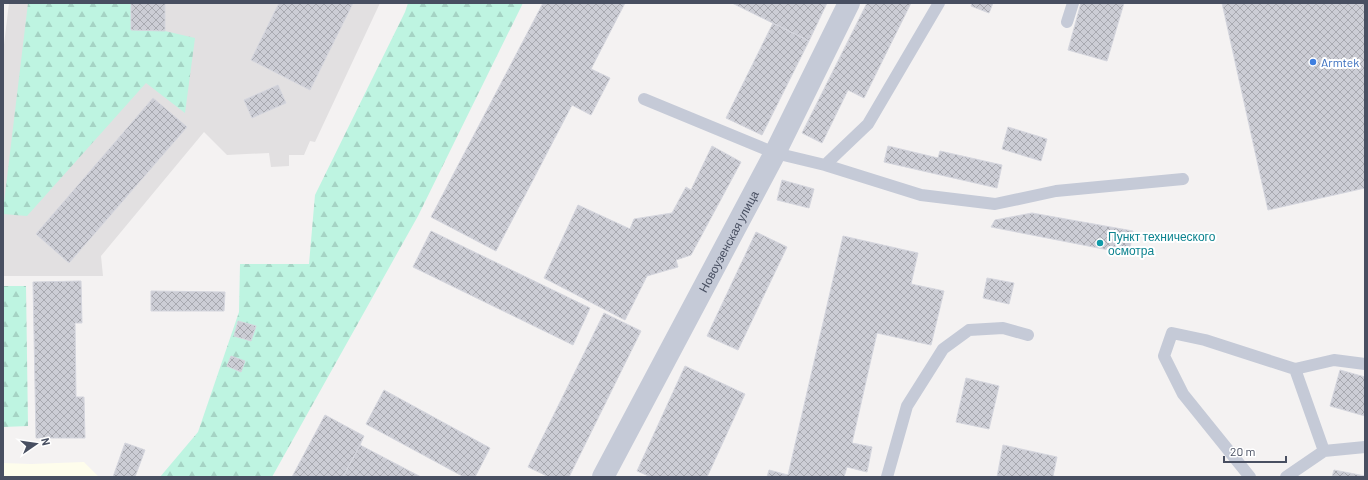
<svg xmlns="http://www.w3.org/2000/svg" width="1368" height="480" font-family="Barlow,sans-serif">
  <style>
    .commercial { fill: #fefdec }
    .education { fill: #e2e0e1 }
    .forest { fill: url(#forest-firs) }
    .building { fill: url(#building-cross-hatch); stroke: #d5d6de }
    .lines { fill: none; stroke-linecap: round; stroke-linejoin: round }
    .service { stroke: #c5cad7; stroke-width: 12 }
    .minor { stroke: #c5cad7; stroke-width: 22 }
    .shop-dot { fill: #3f7fe0; stroke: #fff; stroke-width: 1.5 }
    .culture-dot { fill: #0f9aa8; stroke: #fff; stroke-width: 1.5 }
    .labels { text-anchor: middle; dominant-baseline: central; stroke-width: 4; stroke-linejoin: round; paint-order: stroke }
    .shop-label { font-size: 12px; fill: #366cbe; stroke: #fff; text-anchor: start }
    .culture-label { font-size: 12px; fill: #0d838f; stroke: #fff; text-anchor: start }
    .street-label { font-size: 12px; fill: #484f61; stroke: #fff }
  </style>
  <defs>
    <pattern id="forest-firs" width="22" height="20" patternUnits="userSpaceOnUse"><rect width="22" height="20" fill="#bef4e1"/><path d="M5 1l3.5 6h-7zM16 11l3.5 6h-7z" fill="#a5d3c4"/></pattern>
    <pattern id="building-cross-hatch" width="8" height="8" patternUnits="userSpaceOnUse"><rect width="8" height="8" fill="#cccdd5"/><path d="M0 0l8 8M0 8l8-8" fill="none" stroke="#a8a9b0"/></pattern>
  </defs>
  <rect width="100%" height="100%" fill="#f4f2f2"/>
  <path class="commercial" d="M84 462 99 477H3V463L31 464Z"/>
  <path class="education" d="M9 3H380L315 142 310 141 304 155H289V166L271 167 269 153 227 155 204 132 101 256 103 276H3V53Z"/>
  <path class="forest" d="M28 3H131V30L165 31 195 38 185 113 146 83 27 216 3 214V211Z
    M408 3H523L418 216 272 477H160L198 432 239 312 240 264H309L315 195 405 12Z
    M3 286H26L28 426 3 427Z"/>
  <path class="building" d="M131 3H165V31L131 30Z
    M279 3H353L310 90 251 60Z
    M543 3H625L591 69 610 78 591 115 572 105 496 251 431 217Z
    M732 3H827L809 41Z
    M867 3H911L864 98 848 90 822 143 802 133Z
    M972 3H993L989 13 971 6Z
    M1081 3H1124L1107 61 1068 50Z
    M1222 3H1365V188L1268 210Z
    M773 23 809 41 762 135 726 118Z
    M278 85 286 103 252 118 244 100Z
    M153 98 187 127 69 263 36 234Z
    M1008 127 1047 139 1041 161 1002 149Z
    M712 146 741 162 691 255 676 260 678 267 647 276 625 320 544 278 578 205 630 229 634 219 672 213 686 187 691 190Z
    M888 146 938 158 940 151 1002 165 997 188 884 162Z
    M782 180 814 189 809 208 777 200Z
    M1032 213 1133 231 1129 254 991 227 995 220Z
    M431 231 590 308 573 345 413 267Z
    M756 232 787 247 738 350 707 336Z
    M843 236 918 253 911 284 944 291 931 345 877 333 852 443 872 447 867 472 847 467 844 477H767L769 470 788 475Z
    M987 278 1014 283 1009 304 983 298Z
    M81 281 82 323H75L76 397H84L85 438H36L33 282Z
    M151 291 225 292 224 311H151Z
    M604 313 641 331 569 477H549L528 467Z
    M238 321 256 326 251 341 234 336Z
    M231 356 245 361 241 372 227 366Z
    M685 366 745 394 707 477H651L637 471Z
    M1340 370 1365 377V416L1330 406Z
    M966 378 999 386 989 429 956 422Z
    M384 390 490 448 475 477H464L366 424Z
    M325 415 364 436 360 445 343 477H292Z
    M125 443 145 450 135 477H113Z
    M360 445 421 477H343Z
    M1003 445 1057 457 1053 476 1059 477H997Z
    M1334 470 1365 476V477H1332Z"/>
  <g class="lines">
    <path class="service" d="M1067 22 1073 3
      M644 99 775 153 825 165 868 124 939 3
      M825 165 921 195 995 204 1056 191 1183 179
      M1295 369 1324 451
      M887 477 907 406 943 349 969 330 1003 328 1028 335
      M1250 477 1183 394 1164 356 1172 333 1205 340 1295 369 1334 360 1365 364
      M1286 477 1324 451 1365 447"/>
    <path class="minor" id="s1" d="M603 477 775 153 849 3"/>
  </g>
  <circle class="shop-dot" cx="1313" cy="62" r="4"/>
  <circle class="culture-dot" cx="1100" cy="243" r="4"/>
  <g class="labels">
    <g class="shop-label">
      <text x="1321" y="62">Armtek</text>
    </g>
    <g class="culture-label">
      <text x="1108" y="236">Пункт технического<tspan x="1108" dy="14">осмотра</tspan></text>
    </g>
    <g class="street-label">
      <text stroke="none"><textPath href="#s1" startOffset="267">Новоузенская улица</textPath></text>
    </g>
  </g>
  <rect width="1368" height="480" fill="none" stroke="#484f61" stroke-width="8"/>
  <g transform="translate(36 444) rotate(77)" stroke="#ffffff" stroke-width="3" paint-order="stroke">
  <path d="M0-3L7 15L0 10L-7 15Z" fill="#484f61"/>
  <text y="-6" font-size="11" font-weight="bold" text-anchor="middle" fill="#484f61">N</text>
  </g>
  <path d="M1224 456v6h62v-6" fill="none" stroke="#484f61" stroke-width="2"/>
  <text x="1230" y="456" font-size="12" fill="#484f61" stroke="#ffffff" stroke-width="3" paint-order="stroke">20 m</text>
</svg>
